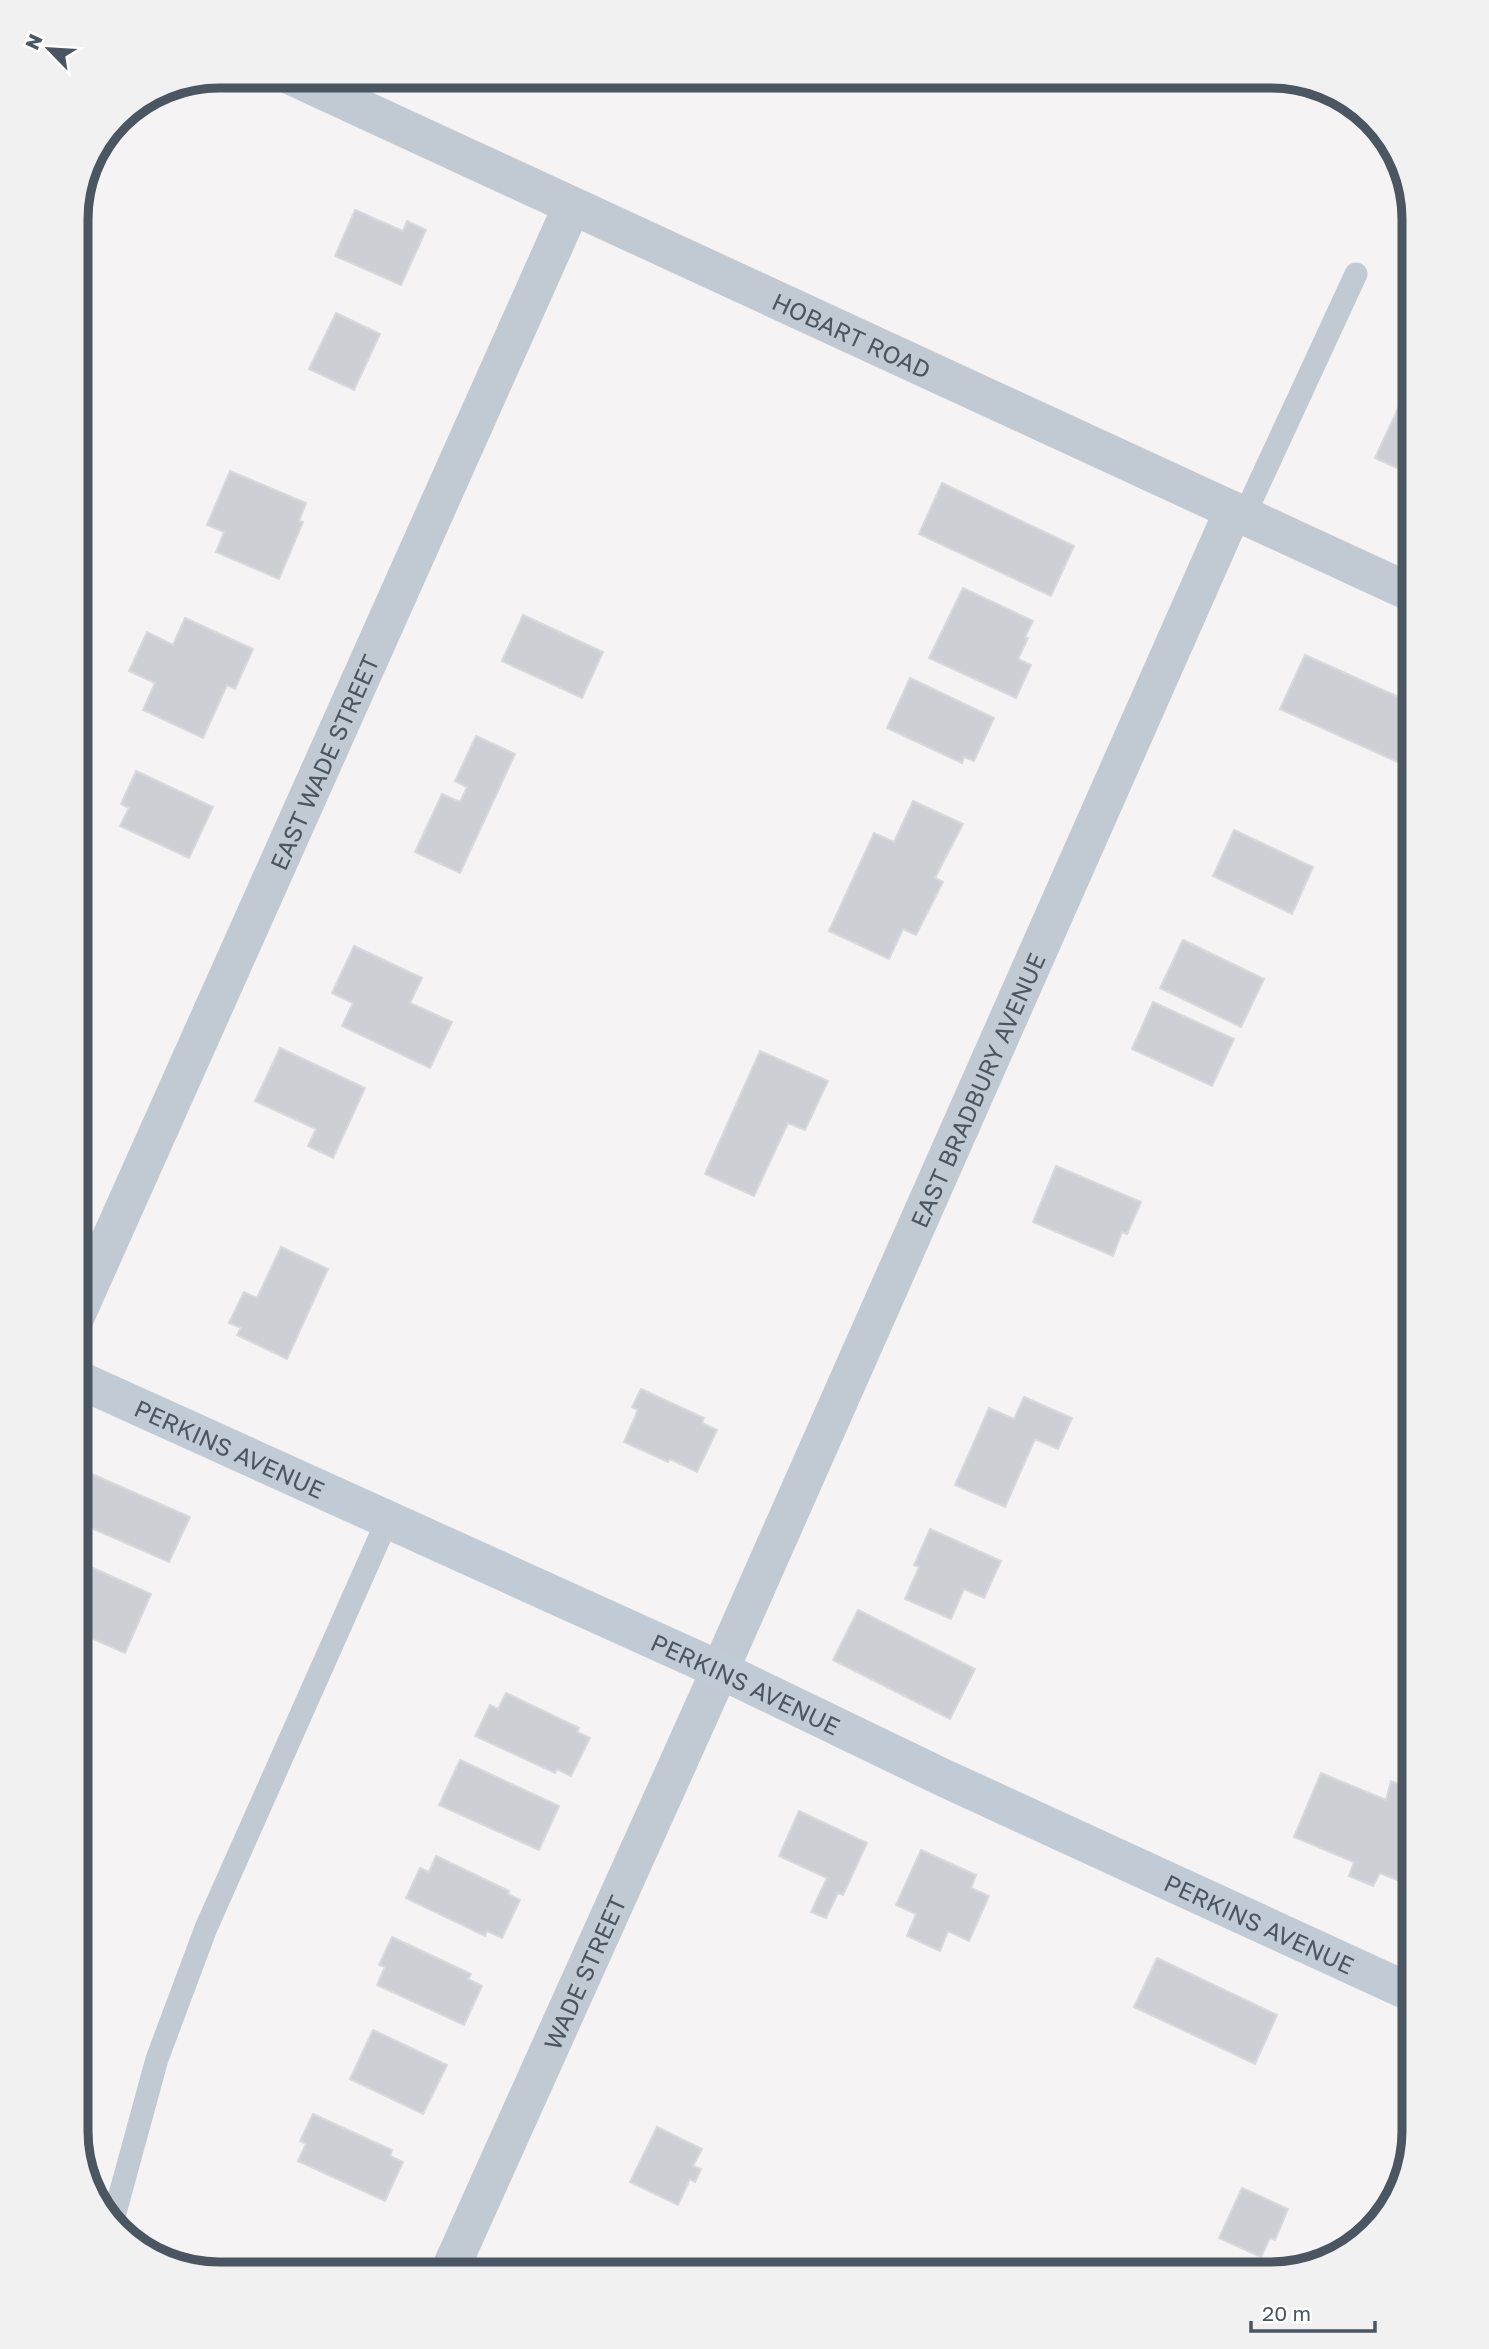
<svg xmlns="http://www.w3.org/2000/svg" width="1489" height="2349" font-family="'Golos Text',sans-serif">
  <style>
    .building { fill: #cdcfd5; stroke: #d7d9de; stroke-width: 2 }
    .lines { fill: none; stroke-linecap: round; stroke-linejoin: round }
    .lane { stroke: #c1cad2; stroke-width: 23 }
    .street { stroke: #c1cad2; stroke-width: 38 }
    .secondary { stroke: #c1cbd6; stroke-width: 38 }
    .labels { text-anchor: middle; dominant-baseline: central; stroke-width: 6; stroke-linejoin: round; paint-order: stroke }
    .street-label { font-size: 24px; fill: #4a5661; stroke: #fff }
    .rim { fill: none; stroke: #4a5661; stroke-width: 9 }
  </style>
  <rect width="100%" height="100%" fill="#f5f3f3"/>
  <path class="building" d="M355 210 403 231 407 221 426 230 401 285 335 256Z
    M336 313 380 334 354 390 309 369Z
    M1414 374V476L1375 458Z
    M230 471 306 503 299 521 303 522 279 579 216 552 224 532 207 525Z
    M942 483 1074 546 1051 596 919 534Z
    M963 588 1033 621 1025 637 1028 638 1018 659 1031 665 1016 698 929 658Z
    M523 615 603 652 582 698 502 661Z
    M185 618 253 649 235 689 227 685 203 738 143 710 155 683 129 671 147 632 173 645Z
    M1305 655 1414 704V739L1402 764 1280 709Z
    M910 678 994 718 974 761 964 757 962 763 887 728Z
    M476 736 515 754 460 873 415 852 442 794 460 802 467 787 455 781Z
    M136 771 213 807 189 858 120 826 129 808 121 804Z
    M913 801 963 824 935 878 943 882 916 935 903 929 889 959 829 931 874 833 894 842Z
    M1234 830 1313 867 1292 914 1213 876Z
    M1183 940 1264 979 1241 1027 1160 988Z
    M354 946 422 978 410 1003 452 1022 430 1068 342 1026 353 1003 332 993Z
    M1153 1002 1234 1039 1212 1086 1132 1049Z
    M280 1048 365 1088 333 1158 308 1146 316 1129 255 1101Z
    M760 1051 828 1081 805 1130 788 1123 754 1196 705 1174Z
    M1056 1166 1141 1202 1127 1234 1122 1232 1113 1256 1033 1222Z
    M281 1247 328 1269 287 1359 237 1335 241 1328 229 1323 244 1292 257 1298Z
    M641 1389 704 1418 702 1423 717 1430 697 1472 670 1459 668 1462 624 1442 638 1410 632 1407Z
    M1024 1397 1072 1418 1058 1449 1035 1439 1005 1507 955 1485 989 1408 1014 1419Z
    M85 1471 190 1517 169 1562 75 1521V1493Z
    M930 1529 1001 1561 984 1598 964 1589 951 1619 905 1599 919 1567 914 1565Z
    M75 1560 151 1594 125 1653 75 1631Z
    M858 1610 975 1669 950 1719 833 1660Z
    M75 1673 90 1680 75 1710Z
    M506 1693 579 1728 577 1732 590 1738 571 1776 557 1769 555 1773 475 1736 490 1705 498 1709Z
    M460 1760 559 1806 539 1850 439 1805Z
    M1321 1773 1386 1800 1391 1781 1414 1790 1409 1810 1414 1812V1887L1380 1873 1373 1886 1349 1876 1354 1862 1294 1837Z
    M799 1811 867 1843 843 1895 838 1893 826 1918 811 1912 827 1878 779 1856Z
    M921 1850 976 1875 971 1888 989 1896 969 1941 948 1931 940 1951 907 1936 916 1914 896 1905Z
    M436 1856 509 1891 508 1894 520 1900 502 1938 487 1931 485 1936 406 1898 420 1868 429 1872Z
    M392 1937 471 1974 468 1979 482 1986 464 2025 377 1985 385 1967 379 1965Z
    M1157 1958 1277 2015 1255 2064 1134 2007Z
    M373 2030 447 2065 423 2114 350 2079Z
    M313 2114 392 2150 390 2156 403 2162 385 2201 298 2161 306 2144 300 2141Z
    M657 2127 702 2149 693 2166 701 2169 695 2182 690 2179 678 2205 630 2182Z
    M1242 2188 1288 2209 1275 2240 1270 2238 1261 2257 1219 2238Z
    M1183 2260 1214 2274H1177Z"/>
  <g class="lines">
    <path class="lane" d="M1244 516 1356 274
      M113 2220 157 2059 206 1928 387 1521"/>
    <g class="street">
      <path id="s1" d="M289 75 1414 594"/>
      <path id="s2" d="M75 1318 572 206"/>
      <path id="s3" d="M448 2274 720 1670 1233 511"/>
    </g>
    <path class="secondary" id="s4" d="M75 1378 720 1670 944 1778 1414 1994"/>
  </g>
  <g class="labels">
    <g class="street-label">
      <text stroke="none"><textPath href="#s1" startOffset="620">HOBART ROAD</textPath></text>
      <text stroke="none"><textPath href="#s2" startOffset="609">EAST WADE STREET</textPath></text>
      <text stroke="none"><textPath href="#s3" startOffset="1297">EAST BRADBURY AVENUE</textPath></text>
      <text stroke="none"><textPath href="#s4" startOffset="170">PERKINS AVENUE</textPath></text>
      <text stroke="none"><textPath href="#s4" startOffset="737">PERKINS AVENUE</textPath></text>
      <text stroke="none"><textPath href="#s4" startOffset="1304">PERKINS AVENUE</textPath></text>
      <text stroke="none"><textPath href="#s3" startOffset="331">WADE STREET</textPath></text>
    </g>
  </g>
  <path d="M0 0H1489V2349H0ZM219 88H1271A131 131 0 0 1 1402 219V2131A131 131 0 0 1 1271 2262H219A131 131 0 0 1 88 2131V219A131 131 0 0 1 219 88Z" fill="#f1f1f2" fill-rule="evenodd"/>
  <path class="rim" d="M219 88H1271A131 131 0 0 1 1402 219V2131A131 131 0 0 1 1271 2262H219A131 131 0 0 1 88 2131V219A131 131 0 0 1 219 88Z"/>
  <g transform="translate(49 49) rotate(295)" stroke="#ffffff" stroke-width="5" paint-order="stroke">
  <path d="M0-5L12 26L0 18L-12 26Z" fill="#4a5661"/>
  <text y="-10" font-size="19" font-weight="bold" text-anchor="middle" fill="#4a5661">N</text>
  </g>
  <path d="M1251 2321v10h124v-10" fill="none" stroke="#4a5661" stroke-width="3.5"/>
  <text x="1262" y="2321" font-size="21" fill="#4a5661" stroke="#ffffff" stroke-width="5" paint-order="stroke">20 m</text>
</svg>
